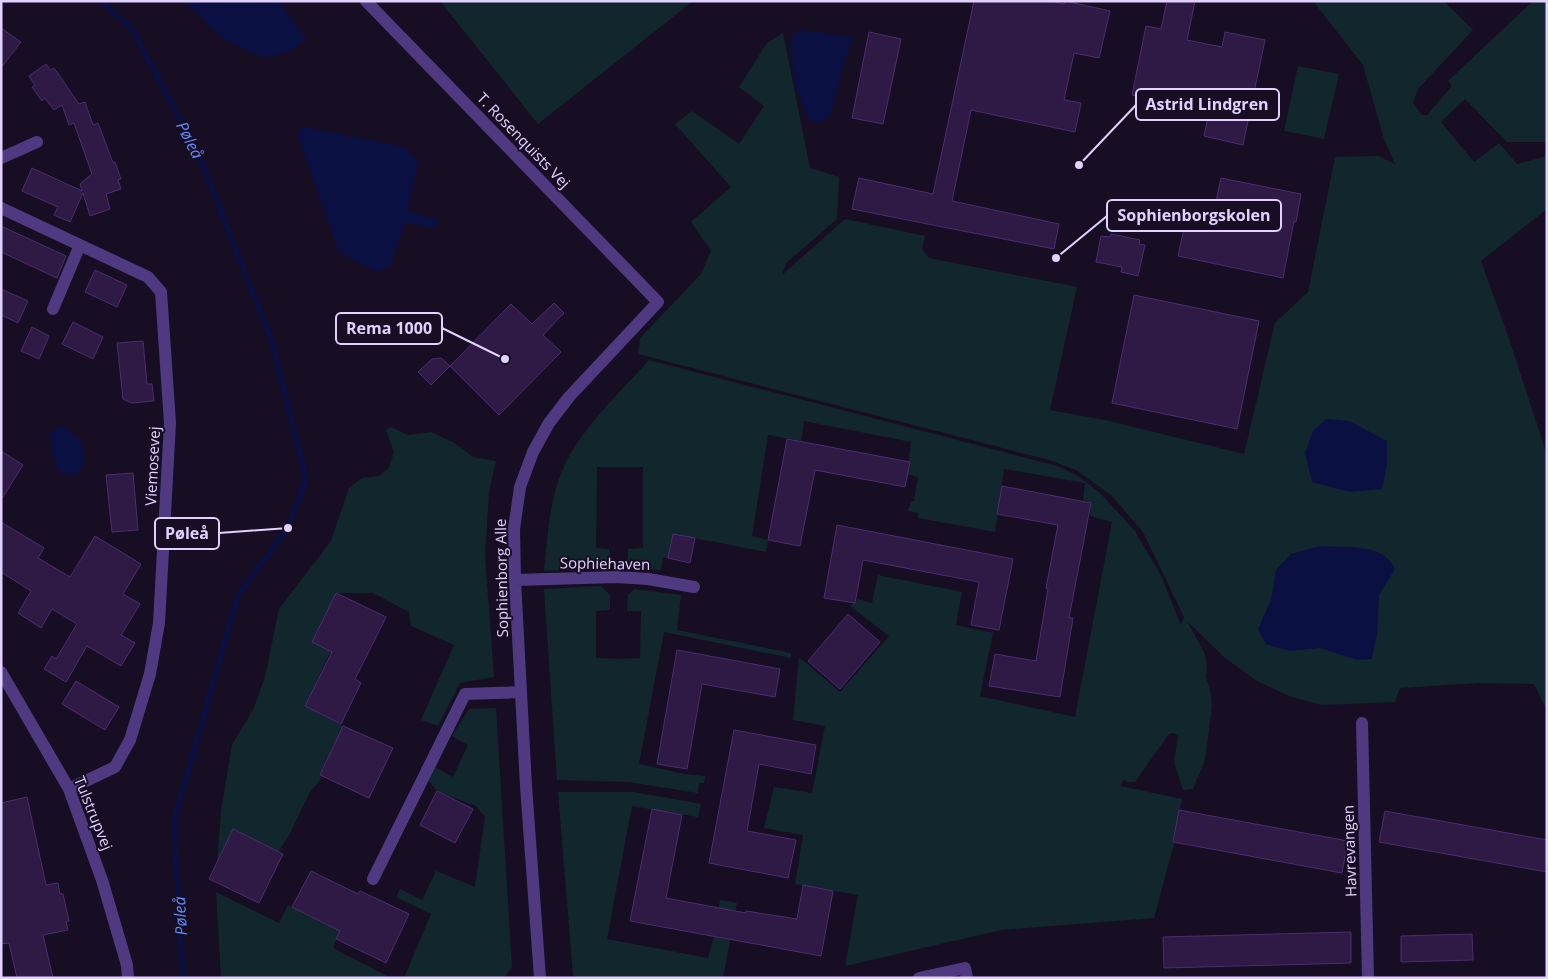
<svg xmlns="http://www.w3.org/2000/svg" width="1548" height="979" font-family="'Open Sans',sans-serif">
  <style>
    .green { fill: #11272d }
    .water { fill: #0a1041 }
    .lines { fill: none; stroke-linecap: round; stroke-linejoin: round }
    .stream { stroke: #0a1041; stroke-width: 5.5 }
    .building { fill: #2e1a44; stroke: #4c2d70 }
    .minor { stroke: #4f3a82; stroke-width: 12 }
    .labels { text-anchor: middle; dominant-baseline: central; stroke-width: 4; stroke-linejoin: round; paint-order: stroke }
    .street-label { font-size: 15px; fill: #e2d1ff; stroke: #170e24 }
    .water-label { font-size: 16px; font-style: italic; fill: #608cfe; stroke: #170e24 }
    .leader { fill: none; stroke: #e2d1ff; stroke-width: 2 }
    .callout-dot { fill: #e2d1ff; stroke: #170e24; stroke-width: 2 }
    .callout { fill: #170e24; stroke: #e2d1ff; stroke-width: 2 }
    .callout-label { font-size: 16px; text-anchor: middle; font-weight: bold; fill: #e2d1ff }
  </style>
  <rect width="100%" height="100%" fill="#170e24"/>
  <path class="green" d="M440 1H693L538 124Z
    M1313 1H1444L1473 30 1418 89 1413 103 1422 115H1427L1452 86 1448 81 1533 1H1547V142H1507L1465 99 1441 122 1474 162 1499 143 1517 164 1547 156V209L1481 261 1509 339 1547 455V711L1534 684 1479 683 1400 688 1395 702 1321 705 1289 696 1257 681 1225 658 1187 621 1205 654 1207 668 1206 677 1210 689 1212 706 1205 760 1193 789 1183 790 1174 762 1178 736 1174 733 1169 734 1135 782H1127L1124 780 1120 786 1182 799 1174 844 1154 918 1001 930 845 966 858 895 795 884 803 835 764 828 774 787 812 793 825 726 793 720 799 657 840 692 889 636 850 606 858 599 872 603 878 575 962 592 956 625 993 633 980 696 1075 717 1112 522 1090 516 1091 503 1083 500 1085 483 1004 469 995 532 918 518V513L908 511 911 501H914L918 477 907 474 911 442 804 421 801 441 768 435 752 536 768 540 766 552 673 534 668 558 663 557 661 570 636 568 628 560V549L643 548V467H597L596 548 609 549 610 559 602 568 544 571C548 531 550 487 572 451 592 418 623 389 649 360L1057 466 1078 476 1100 493 1135 531 1161 576 1181 625 1184 617 1143 532 1111 495 1076 470 1049 460 638 354 640 338 701 274 711 251 691 222 731 187 675 124 692 111 739 144 764 106 739 87 767 43 783 33 810 168 839 177 837 219 786 263 782 275 845 219 925 236 922 249 929 258 1077 287 1050 410 1105 420 1244 454 1275 323 1308 292 1335 157 1378 156 1395 164 1384 139 1363 65Z
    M1298 66 1339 74 1324 139 1284 131Z
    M391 427 408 435 431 432 453 442 473 457 496 461 489 492 485 556 494 677 460 683 438 726 421 720 454 645 411 626 409 612 373 593H336L312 642 331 651 305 706 343 726 320 774 321 779 310 792 289 835 278 852 217 862 221 812 232 745 253 710 265 677 279 609 331 541 349 488 362 478 379 476 389 468 394 452 386 430Z
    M601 586 610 595V610L596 611V658L620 659 640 658 641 611H627L628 595 634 589 681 595 677 630 791 653V658L664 632 639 764 685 774 705 776 704 783H699L698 793 629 782 557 780 544 589Z
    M496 708 512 967 504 978H404L431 914 396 897 400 889 422 900 436 871 475 887 485 817 476 806 437 791 429 781 435 767 453 777 468 745 452 736 469 709Z
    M558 792H634L701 804 698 817 632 806 607 939 708 958 714 937 720 900 737 903 723 978H576L573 975Z
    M216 892 279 923 288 905 340 930 333 948 391 978H221Z"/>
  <path class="water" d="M184 1H280L306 39 290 52 263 58 223 39Z
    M801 30 854 37 845 58 830 117 818 123 809 120C796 95 791 64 791 36Z
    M301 126 405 147 418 161 407 211 439 220 435 229 405 222 390 267 376 272 339 252 297 134Z
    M1326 419 1349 421 1387 441V465L1382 489 1350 492 1312 482 1305 453 1313 431Z
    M65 426 82 442 84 466 75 475 58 472 52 450 50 434 57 427Z
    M1320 546C1345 548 1383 542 1395 569L1379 595 1377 634 1372 659 1357 660 1320 648 1290 651 1266 644 1258 629 1271 600 1276 570 1291 554Z"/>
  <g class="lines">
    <path class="stream" d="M101 1 132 29 199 155 272 342 306 479 288 528 238 595 174 821 183 978"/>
  </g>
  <path class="building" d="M974 1H1052L1064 4 1065 1 1110 11 1099 58 1074 53 1064 100 1081 103 1075 132 971 110 952 201 1059 224 1054 249 852 209 859 178 933 194Z
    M1167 1H1195L1187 40 1222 47 1225 32 1265 40 1243 145 1204 136 1210 108 1175 101 1174 104 1132 95 1146 26 1161 29Z
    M1 28 21 42 1 68Z
    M869 32 901 39 883 124 852 118Z
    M46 64 50 70 54 68 79 104 85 102 93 125 98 123 113 163 115 162 121 179 118 180 121 189 106 194 110 209 90 216 83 193 70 222 54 215 58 207 22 191 32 168 82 191 80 184 92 174 74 123 69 125 62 105 54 110 45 98 42 101 32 87 35 85 29 76Z
    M1221 178 1301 194 1296 222 1294 221 1283 278 1178 256 1185 224 1210 229Z
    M1 226 66 256 57 278 1 252Z
    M1111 234 1140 240 1139 244 1145 245 1138 276 1121 272 1122 267 1096 262 1101 236 1110 237Z
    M95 270 127 285 117 307 85 292Z
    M1 289 28 301 18 323 1 315Z
    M1134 295 1259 321 1237 429 1112 403Z
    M554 303 564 313 543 335 561 352 499 415 450 366 511 304 532 324Z
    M73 322 103 337 93 359 62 344Z
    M32 327 49 336 39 359 21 351Z
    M143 341 147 384H152L154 401 131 403 123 399 117 343Z
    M441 358 450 366 431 385 418 372 432 359Z
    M787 439 910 462 905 487 815 470 800 546 768 540Z
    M1 451 23 465 1 500Z
    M133 473 138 530 112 532 106 475Z
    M1002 486 1091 503 1069 618H1073L1060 697 989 686 995 654 1036 661 1048 589 1046 588 1058 525 997 514Z
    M1 522 44 548 38 558 70 577 95 536 141 564 123 594 140 604 121 635 135 643 121 666 87 646 66 682 44 669 52 656 56 659 77 624 52 609 41 628 18 613 31 591 1 572Z
    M837 525 1013 559 999 630 971 625 979 582 863 560 855 603 824 598Z
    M673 534 695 538 690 563 668 558Z
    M336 593 386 617 355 679 361 683 341 724 305 706 332 652 312 642Z
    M848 614 880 642 840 689 808 661Z
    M677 650 780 669 775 697 702 684 687 769 657 764Z
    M76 681 119 707 105 730 62 704Z
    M343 726 393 748 369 798 320 775Z
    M734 730 816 745 811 774 759 764 747 831 796 840 788 878 709 863Z
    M437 791 473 809 455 843 420 825Z
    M27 797 46 885 58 883 60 894H63L69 921 66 922 68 930 43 935 53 978H17L9 943 1 944V803Z
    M652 809 682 815 666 898 746 913V911L797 919 803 885 833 891 821 956 630 921Z
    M1179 810 1348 841 1342 873 1173 842Z
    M1385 811 1547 840V872L1379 842Z
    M233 829 283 854 259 903 209 879Z
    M311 871 358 894 360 891 409 914 386 963 336 939 340 931 292 907Z
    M1351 932V963L1164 968 1163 937Z
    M1472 934 1473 960 1401 962V936Z"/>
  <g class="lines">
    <path class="minor" d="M366 1 658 302 569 397 549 423 533 452 520 487 514 529 515 580 526 786 540 978
      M1 158 37 142
      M1 208 148 277 161 292 170 423 159 623 150 674 130 740 115 767 69 789
      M53 309 80 245
      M515 580 617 577 648 579 694 587
      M1 672 69 789 102 880 127 965 128 978
      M1362 723 1368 978
      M373 879 465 694 521 692
      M919 978 965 968 967 978"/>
  </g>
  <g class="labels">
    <g class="street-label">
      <text transform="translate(524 140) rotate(46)">T. Rosenquists Vej</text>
      <text transform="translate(152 466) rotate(-87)">Viemosevej</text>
      <text transform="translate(605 563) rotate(1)">Sophiehaven</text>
      <text transform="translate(501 578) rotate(-91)">Sophienborg Alle</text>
      <text transform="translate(94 813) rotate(68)">Tulstrupvej</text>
      <text transform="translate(1349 851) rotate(-92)">Havrevangen</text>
    </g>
    <g class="water-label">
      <text transform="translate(190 140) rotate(63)">Pøleå</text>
      <text transform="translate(180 916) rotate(-93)">Pøleå</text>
    </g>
  </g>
  <path class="leader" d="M1079 165L1136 105M1056 258L1107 216M505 359L442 328M288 528L219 533"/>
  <g class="callout-dot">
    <circle cx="1079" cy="165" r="5"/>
    <circle cx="1056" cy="258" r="5"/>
    <circle cx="505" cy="359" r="5"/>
    <circle cx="288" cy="528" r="5"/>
  </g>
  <g class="callout">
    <rect x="1136" y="89" width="143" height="31" rx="5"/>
    <rect x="1107" y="200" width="174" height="31" rx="5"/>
    <rect x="336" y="313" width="106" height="31" rx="5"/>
    <rect x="155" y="518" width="64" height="31" rx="5"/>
  </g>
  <g class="callout-label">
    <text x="1207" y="110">Astrid Lindgren</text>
    <text x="1194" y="221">Sophienborgskolen</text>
    <text x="389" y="334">Rema 1000</text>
    <text x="187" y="539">Pøleå</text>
  </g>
  <rect width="1548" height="979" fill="none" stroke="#e2d1ff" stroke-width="5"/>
</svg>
